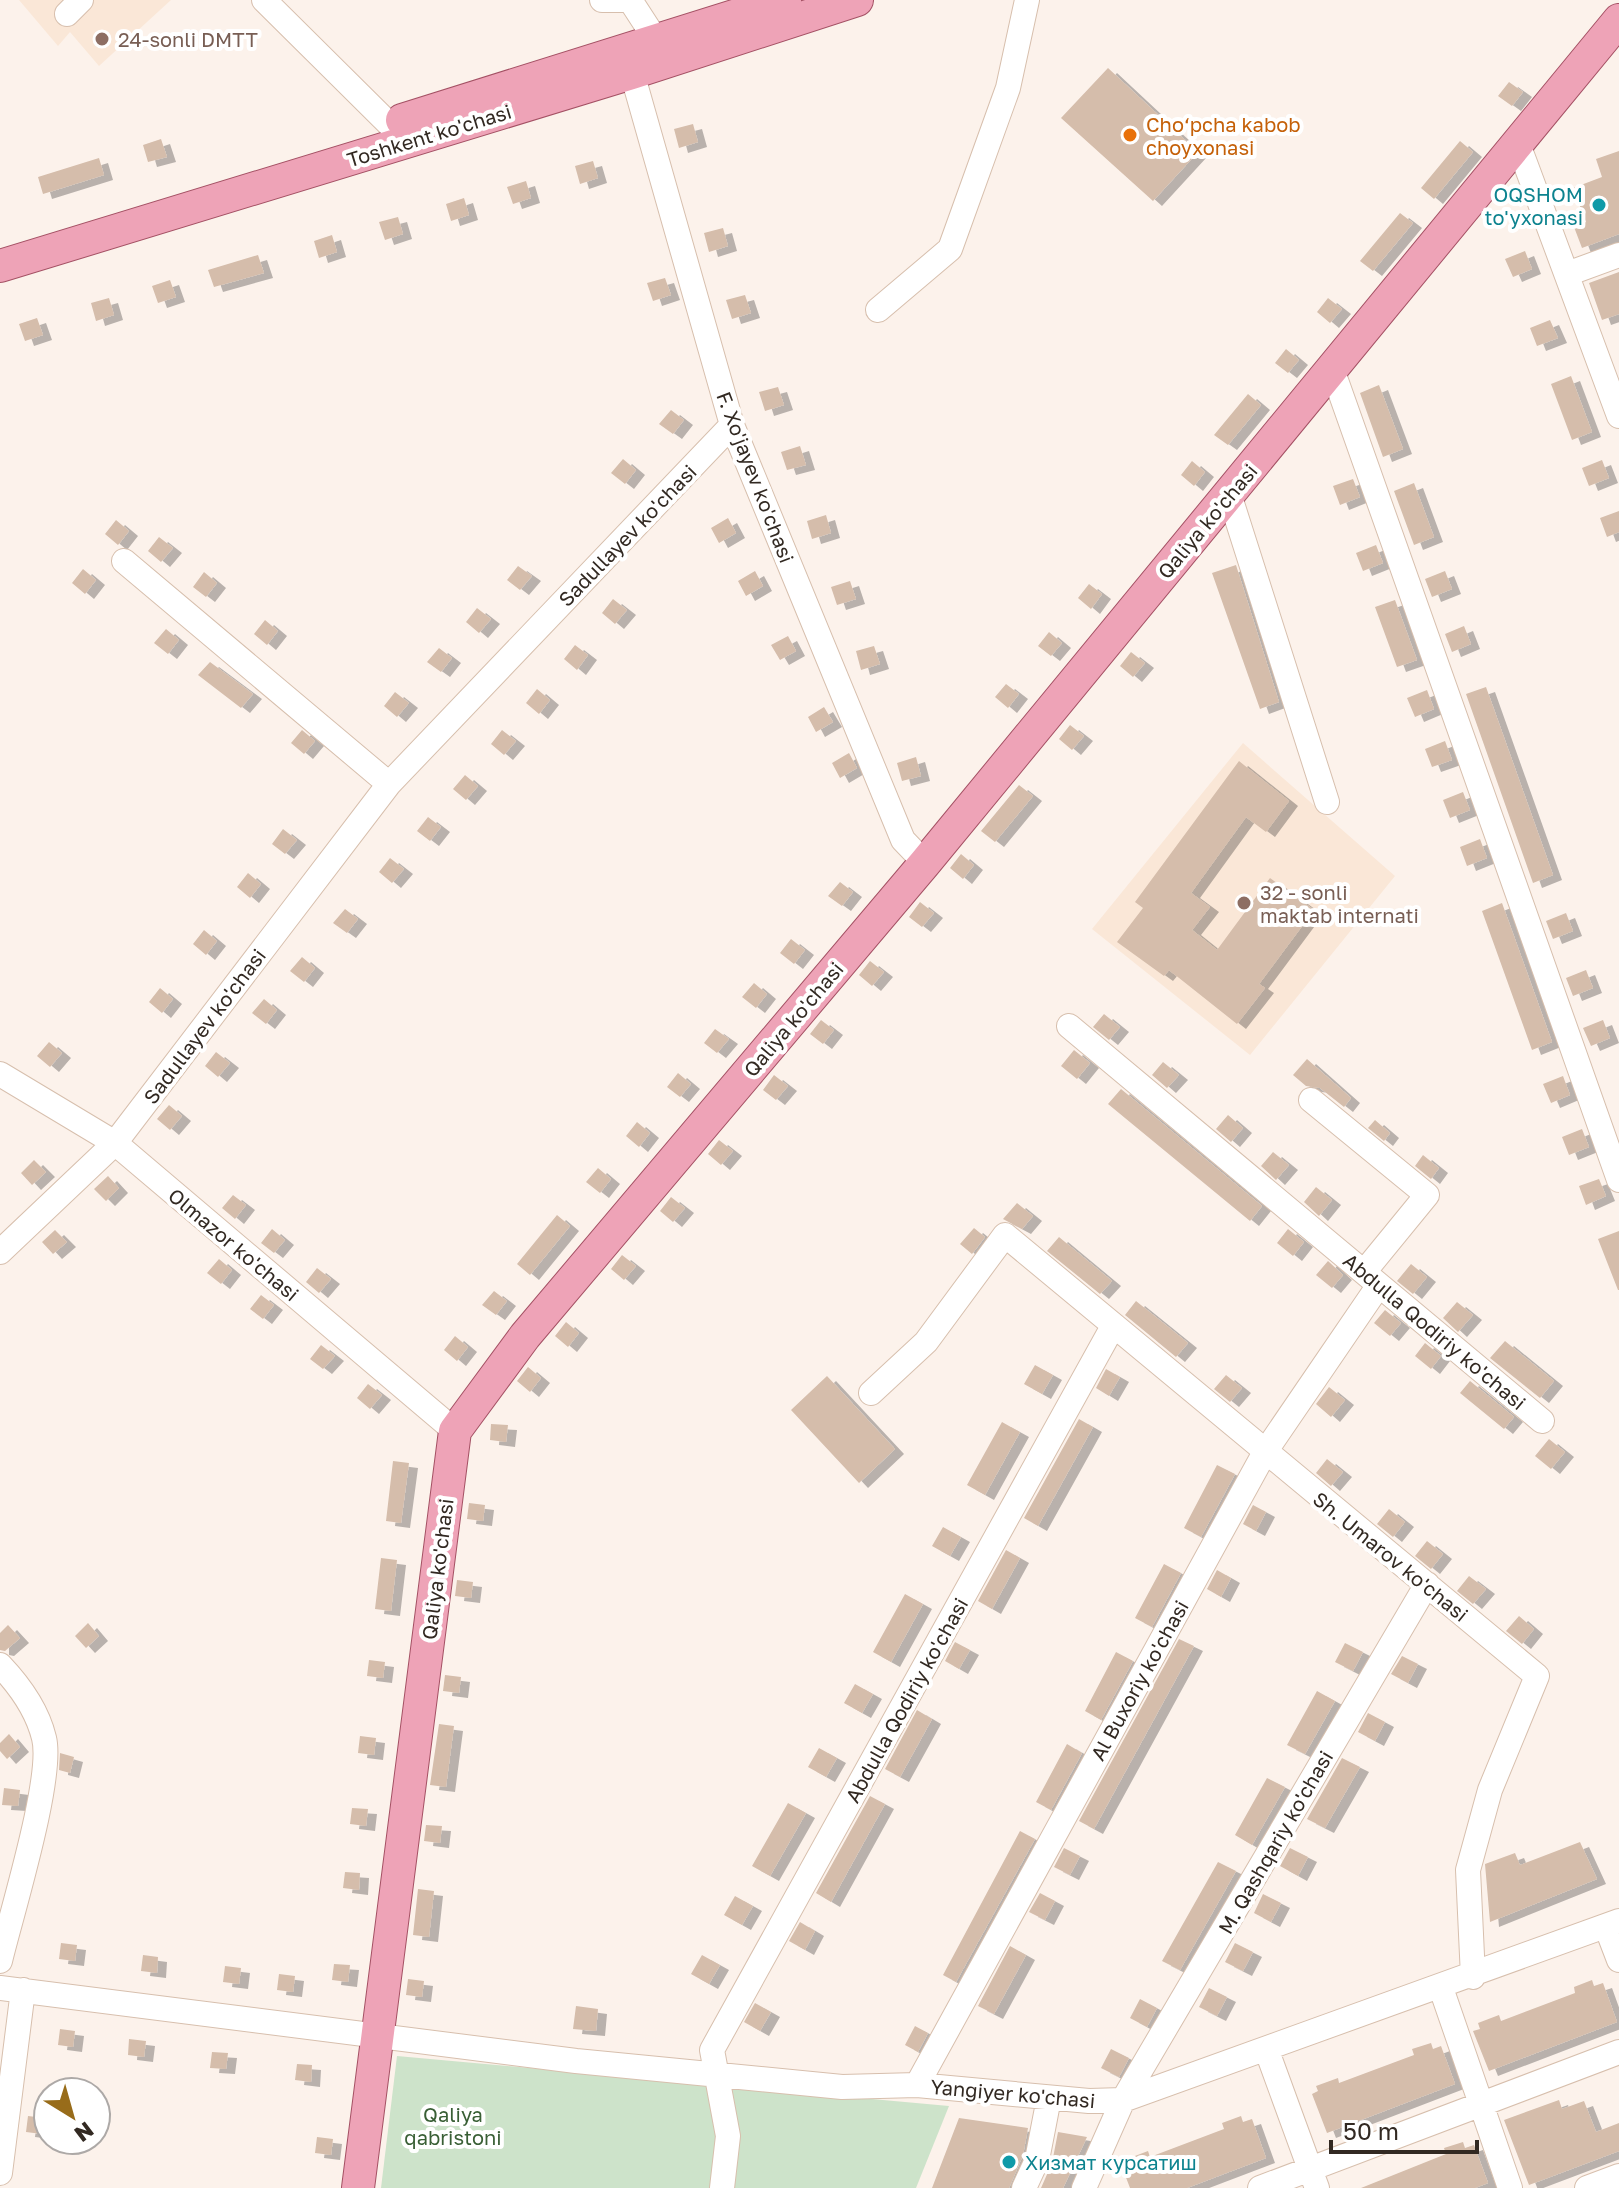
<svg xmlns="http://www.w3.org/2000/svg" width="1619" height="2188" font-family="'Golos Text',sans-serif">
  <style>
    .education { fill: #fae7d7 }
    .green { fill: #cde3ca }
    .building { fill: #d5bdab; filter: url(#shadow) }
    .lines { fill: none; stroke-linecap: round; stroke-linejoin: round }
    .minor-casing { stroke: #d7bfad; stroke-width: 26 }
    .major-casing { stroke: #a45164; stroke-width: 34 }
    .minor { stroke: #fff; stroke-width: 24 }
    .major { stroke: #eea3b7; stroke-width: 32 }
    .education-dot { fill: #8d6e63; stroke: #fff; stroke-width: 3 }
    .food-dot { fill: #e8710a; stroke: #fff; stroke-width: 3 }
    .culture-dot { fill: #0f9aa8; stroke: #fff; stroke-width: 3 }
    .labels { text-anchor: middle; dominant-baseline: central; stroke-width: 8; stroke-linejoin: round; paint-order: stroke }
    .education-label { font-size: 20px; fill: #785e54; stroke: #fff; text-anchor: start }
    .food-label { font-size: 20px; fill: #c56008; stroke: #fff; text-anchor: start }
    .street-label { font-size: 20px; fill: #322922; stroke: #fff }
    .culture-label { font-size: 20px; fill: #0d838f; stroke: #fff; text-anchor: end }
    .park-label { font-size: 20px; fill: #395f35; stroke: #fff }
  </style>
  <defs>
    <filter id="shadow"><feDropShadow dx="9" dy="5" stdDeviation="0" flood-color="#0004"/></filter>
  </defs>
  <rect width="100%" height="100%" fill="#fcf2eb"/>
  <path class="education" d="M19 0H171L99 66 70 32 58 46Z
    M1243 743 1395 876 1250 1055 1092 929Z"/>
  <path class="green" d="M397 2056 949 2106 916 2188H381Z"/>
  <path class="building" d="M1108 68 1198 152 1153 201 1061 118Z
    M1509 82 1523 92 1512 106 1498 96Z
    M693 124 698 142 679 148 674 129Z
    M161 139 167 157 148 162 143 145Z
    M1460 141 1473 152 1434 199 1421 188Z
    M1619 151V234L1582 248 1574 227 1586 222 1573 188 1602 177 1596 159Z
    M99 158 104 175 43 194 38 177Z
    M593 161 598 178 580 184 575 166Z
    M526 181 531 198 513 204 507 187Z
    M464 198 469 215 451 221 446 204Z
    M1400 213 1413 223 1373 271 1360 261Z
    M398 217 403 234 385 240 379 222Z
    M723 228 728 246 709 252 704 233Z
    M332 235 337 252 319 258 314 241Z
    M1525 251 1532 269 1513 277 1505 259Z
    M258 255 264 273 214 287 208 270Z
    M1619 272V314L1602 320 1589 283Z
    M665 278 671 295 653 301 647 283Z
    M170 280 176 297 158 303 152 286Z
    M745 295 751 313 732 319 726 300Z
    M109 298 114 315 96 321 91 303Z
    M1328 298 1342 309 1330 323 1317 312Z
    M37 318 43 335 25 341 19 324Z
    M1550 320 1558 338 1537 346 1530 328Z
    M1286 349 1299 360 1288 373 1275 363Z
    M1571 376 1592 432 1572 440 1551 384Z
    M1379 385 1403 449 1383 457 1360 393Z
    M778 387 784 405 765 411 759 392Z
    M1248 394 1261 405 1228 445 1214 435Z
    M671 410 684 420 673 434 659 424Z
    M800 446 806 465 787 470 781 452Z
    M623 459 636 470 625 484 611 473Z
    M1602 460 1609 478 1589 486 1582 468Z
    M1192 461 1205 472 1194 486 1181 475Z
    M1353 479 1360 497 1340 505 1333 486Z
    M1414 483 1434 537 1414 545 1394 491Z
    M1619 511V532L1607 537 1600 518Z
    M826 515 831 533 812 539 807 521Z
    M728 518 736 533 719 543 711 528Z
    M116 520 129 531 118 545 105 534Z
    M159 537 173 548 161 562 148 551Z
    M1376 545 1383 563 1363 571 1356 553Z
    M1236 565 1279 702 1260 709 1212 573Z
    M518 566 532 576 520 590 507 580Z
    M83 569 96 580 85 594 72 583Z
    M755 571 763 586 746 596 738 581Z
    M1445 571 1452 589 1432 597 1425 579Z
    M204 572 217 583 206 597 193 587Z
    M850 581 856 599 837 605 831 587Z
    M1089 584 1102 594 1091 609 1078 598Z
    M613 599 627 610 615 624 602 613Z
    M1395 600 1417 660 1397 667 1375 607Z
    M477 608 491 619 479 633 466 622Z
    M265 620 278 631 267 645 254 634Z
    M1464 626 1471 644 1452 652 1445 634Z
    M166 629 179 640 168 654 154 643Z
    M1049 632 1062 643 1051 656 1038 646Z
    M788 636 796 651 780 660 771 645Z
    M575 645 588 655 577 670 564 659Z
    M874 646 880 664 861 670 856 651Z
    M439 648 452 658 441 672 427 662Z
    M1131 652 1145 663 1133 677 1120 666Z
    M210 662 253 694 241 708 198 675Z
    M1006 684 1019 694 1008 708 995 697Z
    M1486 687 1553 875 1533 883 1466 694Z
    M537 689 550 700 539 714 526 703Z
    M1427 690 1434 709 1415 717 1407 698Z
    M395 692 409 703 397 717 384 706Z
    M824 707 833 722 816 732 808 717Z
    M1070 725 1084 736 1072 750 1059 739Z
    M302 730 315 741 304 754 291 743Z
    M502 730 516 741 504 755 491 744Z
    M1445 741 1452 760 1432 767 1425 749Z
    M849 753 857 768 840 778 832 763Z
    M916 757 921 776 902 781 897 763Z
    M1239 761 1289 801 1266 832 1246 817 1191 893 1210 907 1192 930 1217 950 1270 878 1314 910 1259 984 1265 988 1237 1024 1169 970 1164 976 1117 942 1143 908 1135 902Z
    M465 775 478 786 466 800 453 789Z
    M1019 785 1033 796 995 842 981 831Z
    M1463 792 1470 810 1450 818 1443 800Z
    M428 817 441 827 430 841 417 831Z
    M283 829 297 840 285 854 272 844Z
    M1480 839 1487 858 1467 866 1460 847Z
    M961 854 974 865 963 879 950 868Z
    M390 858 404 869 392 883 379 872Z
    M248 873 261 884 250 898 237 887Z
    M840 882 853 892 842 906 828 896Z
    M920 902 934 913 922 927 909 917Z
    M1502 903 1552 1042 1532 1050 1482 911Z
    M345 909 358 919 347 933 333 923Z
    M1566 913 1573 931 1553 939 1546 921Z
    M204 930 217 941 206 955 193 944Z
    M791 939 805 950 794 964 780 953Z
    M302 957 315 968 304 982 290 971Z
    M870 961 884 972 872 986 859 975Z
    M1586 970 1593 988 1573 996 1566 978Z
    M754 983 767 994 756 1008 742 997Z
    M160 988 173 999 162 1013 149 1002Z
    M264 999 277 1010 266 1024 252 1013Z
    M1104 1014 1120 1027 1109 1040 1093 1027Z
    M821 1020 834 1030 823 1044 810 1034Z
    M1603 1020 1610 1038 1591 1046 1583 1028Z
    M715 1029 729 1039 717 1053 704 1043Z
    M49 1042 62 1053 50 1067 37 1056Z
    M1074 1050 1090 1063 1077 1079 1061 1066Z
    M216 1052 230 1063 218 1077 205 1066Z
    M1307 1059 1351 1098 1344 1107 1320 1088 1306 1086 1293 1075Z
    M1163 1062 1179 1075 1167 1088 1152 1075Z
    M678 1073 691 1084 680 1097 667 1087Z
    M774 1075 788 1086 776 1100 763 1090Z
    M1563 1076 1570 1095 1551 1103 1543 1084Z
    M1121 1089 1262 1206 1250 1221 1108 1104Z
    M169 1105 182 1116 170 1130 157 1119Z
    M1228 1115 1243 1128 1231 1142 1216 1129Z
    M1375 1120 1390 1133 1384 1141 1368 1128Z
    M637 1122 650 1133 639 1147 626 1136Z
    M1582 1129 1589 1147 1569 1155 1562 1137Z
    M719 1140 733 1151 721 1165 708 1154Z
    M1273 1152 1289 1165 1276 1180 1261 1166Z
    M1423 1155 1439 1168 1431 1179 1415 1166Z
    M34 1160 46 1172 32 1185 21 1173Z
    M598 1168 611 1179 600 1193 586 1182Z
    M108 1176 119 1188 106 1201 94 1189Z
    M1599 1179 1606 1196 1586 1205 1579 1186Z
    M1316 1187 1332 1200 1319 1216 1304 1202Z
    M233 1195 246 1205 235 1219 222 1208Z
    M671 1197 685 1208 673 1222 660 1211Z
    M1017 1203 1033 1216 1022 1229 1003 1219Z
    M557 1215 570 1226 530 1275 517 1264Z
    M974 1228 985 1237 972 1254 960 1244Z
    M272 1229 285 1240 274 1253 261 1243Z
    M1288 1229 1304 1242 1293 1256 1277 1243Z
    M55 1230 67 1242 53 1254 42 1242Z
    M1619 1231V1290H1618L1598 1239Z
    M1059 1237 1112 1281 1100 1294 1047 1251Z
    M622 1255 636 1266 624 1280 611 1269Z
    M219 1259 232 1270 221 1284 207 1273Z
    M1328 1261 1343 1275 1332 1288 1316 1275Z
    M1411 1264 1427 1277 1413 1294 1397 1281Z
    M317 1268 331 1279 319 1293 306 1282Z
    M494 1291 507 1301 496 1315 482 1305Z
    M261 1295 274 1305 263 1319 250 1309Z
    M1136 1301 1188 1343 1176 1357 1125 1315Z
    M1457 1302 1473 1315 1458 1332 1443 1318Z
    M1385 1310 1401 1323 1390 1336 1374 1323Z
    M566 1322 579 1333 568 1347 555 1336Z
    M455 1336 468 1347 457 1361 444 1350Z
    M1505 1341 1554 1381 1540 1398 1490 1358Z
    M1425 1343 1441 1356 1431 1369 1415 1356Z
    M321 1345 335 1356 323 1369 310 1359Z
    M1035 1365 1053 1375 1042 1394 1024 1384Z
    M528 1367 541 1378 530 1392 517 1381Z
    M1106 1369 1120 1377 1109 1396 1096 1388Z
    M1226 1375 1242 1388 1230 1402 1214 1389Z
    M827 1376 895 1449 859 1483 791 1410Z
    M1470 1381 1514 1417 1504 1429 1460 1393Z
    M368 1384 382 1395 370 1409 357 1398Z
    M1329 1387 1345 1400 1331 1417 1316 1404Z
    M1079 1419 1093 1427 1038 1526 1024 1518Z
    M1002 1422 1020 1432 985 1495 967 1485Z
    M491 1424 508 1425 506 1442 490 1440Z
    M1549 1439 1565 1452 1551 1469 1535 1456Z
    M1327 1459 1343 1472 1331 1486 1316 1473Z
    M393 1461 409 1463 401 1523 386 1521Z
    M1217 1465 1235 1474 1201 1537 1184 1528Z
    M469 1503 485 1505 483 1521 467 1519Z
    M1253 1505 1266 1512 1256 1531 1243 1524Z
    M1389 1509 1405 1522 1393 1537 1377 1524Z
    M943 1527 961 1537 950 1556 932 1546Z
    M1427 1541 1443 1554 1431 1569 1415 1556Z
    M1006 1550 1020 1558 992 1609 978 1601Z
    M381 1558 397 1560 391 1611 375 1609Z
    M1164 1564 1181 1573 1152 1627 1135 1618Z
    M1217 1570 1231 1578 1221 1597 1207 1589Z
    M1469 1576 1486 1589 1473 1604 1457 1591Z
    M457 1580 473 1582 471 1598 455 1596Z
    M905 1594 923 1604 891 1662 873 1652Z
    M1519 1616 1534 1629 1522 1644 1506 1631Z
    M88 1623 99 1636 86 1648 75 1636Z
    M8 1625 20 1638 5 1651 0 1650V1633Z
    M1179 1639 1194 1646 1094 1829 1079 1821Z
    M955 1642 970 1650 959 1669 945 1661Z
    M1345 1643 1363 1652 1353 1671 1335 1662Z
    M1116 1652 1133 1661 1101 1720 1085 1711Z
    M1402 1656 1418 1664 1408 1683 1391 1674Z
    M369 1660 385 1662 383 1678 367 1676Z
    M445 1675 461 1677 459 1693 443 1691Z
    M855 1684 873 1694 862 1713 844 1703Z
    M1317 1691 1335 1701 1305 1754 1287 1745Z
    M917 1710 932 1719 900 1777 885 1769Z
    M1368 1713 1385 1722 1375 1741 1358 1732Z
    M439 1724 454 1726 446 1787 430 1785Z
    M9 1734 20 1747 7 1759 0 1751V1743Z
    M360 1736 376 1738 374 1755 358 1753Z
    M1067 1744 1082 1753 1051 1810 1036 1802Z
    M819 1748 837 1758 826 1777 808 1767Z
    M60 1753 74 1757 70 1773 59 1770Z
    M1342 1758 1360 1767 1325 1828 1307 1819Z
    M1267 1778 1285 1787 1252 1845 1235 1835Z
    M4 1788 20 1790 18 1806 2 1805Z
    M870 1796 885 1804 831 1902 816 1893Z
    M788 1803 806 1813 770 1876 752 1866Z
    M352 1808 368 1809 366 1826 350 1824Z
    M426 1825 442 1826 440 1843 424 1841Z
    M1020 1831 1035 1839 956 1982 943 1975Z
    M1580 1842 1597 1879 1490 1922 1485 1864 1515 1853 1520 1865Z
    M1064 1848 1080 1856 1070 1875 1054 1867Z
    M1290 1848 1308 1857 1298 1876 1280 1866Z
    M1218 1862 1236 1871 1180 1970 1162 1961Z
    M345 1872 360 1873 359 1890 343 1888Z
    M418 1889 434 1891 429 1937 413 1935Z
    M1040 1893 1055 1901 1045 1920 1029 1912Z
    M1263 1894 1281 1903 1271 1922 1254 1913Z
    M735 1896 753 1906 742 1925 724 1915Z
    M800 1922 815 1931 805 1950 789 1941Z
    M61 1943 77 1945 75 1961 59 1959Z
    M1235 1943 1253 1952 1243 1971 1225 1962Z
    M1010 1946 1026 1955 994 2014 978 2006Z
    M143 1955 158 1957 157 1973 141 1971Z
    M702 1955 720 1965 709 1984 691 1974Z
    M334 1964 350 1965 348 1982 332 1980Z
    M225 1966 241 1968 239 1984 223 1982Z
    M279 1974 295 1976 293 1992 277 1990Z
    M408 1979 424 1981 422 1997 406 1995Z
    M1592 1980 1594 1986 1603 1983 1617 2022 1489 2071 1473 2031 1480 2029 1478 2023 1499 2015 1501 2021 1575 1993 1574 1987Z
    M1209 1988 1227 1997 1217 2016 1199 2007Z
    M1140 1999 1157 2008 1147 2027 1130 2018Z
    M755 2003 771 2012 760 2031 744 2022Z
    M576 2006 598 2009 596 2031 573 2029Z
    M915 2026 928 2033 918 2052 905 2045Z
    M60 2029 75 2031 73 2047 58 2045Z
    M129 2039 146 2041 144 2057 128 2055Z
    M1431 2043 1433 2049 1441 2046 1455 2084 1327 2133 1312 2094 1318 2091 1316 2086 1338 2078 1339 2083 1414 2055 1412 2049Z
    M1111 2049 1129 2058 1119 2077 1101 2068Z
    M212 2052 228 2053 226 2069 210 2068Z
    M297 2064 312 2065 311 2082 295 2080Z
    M1559 2100 1562 2109 1584 2101 1596 2132 1619 2123V2151L1529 2185 1504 2120Z
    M28 2116 44 2118 42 2134 26 2132Z
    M1241 2116 1243 2122 1252 2119 1266 2158 1187 2188H1130L1122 2167 1129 2165 1127 2159 1148 2151 1150 2157 1224 2129 1222 2123Z
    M959 2118 1028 2128 1023 2155 1009 2188H932Z
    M1058 2132 1087 2137 1063 2188H1041L1052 2163Z
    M317 2137 333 2139 331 2155 315 2153Z
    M1463 2142 1465 2148 1474 2145 1488 2183 1475 2188H1361L1446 2154 1444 2148Z"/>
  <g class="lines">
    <defs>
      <path id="minor" d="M264 0 389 124
        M602 0H626
        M630 0 656 40
        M67 14 81 0
        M632 73 732 425 903 840 925 863
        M1518 144 1619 416
        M1567 274 1619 255
        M878 310 950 249 1008 88 1027 0
        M1332 369 1619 1180
        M1229 494 1327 802
        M124 561 389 784
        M1069 1026 1542 1421
        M0 1074 115 1143 455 1431
        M1311 1100 1427 1195 1364 1272
        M0 1252 115 1143 389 784 732 425
        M871 1393 926 1342 1005 1235 1537 1676 1490 1790 1468 1870 1473 1977
        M0 1665C20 1686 37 1709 44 1738 54 1777 11 1915 0 1961
        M1606 1926 1619 1960
        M0 1988 576 2061 842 2087 917 2085 1089 2101 1123 2100 1619 1921
        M1441 1988 1510 2188
        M1267 2051 1317 2188
        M917 2085 1265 1452 1379 1285
        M0 2173 23 1990
        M722 2188 728 2136 712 2050 1112 1328
        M1024 2188 1037 2160 1049 2098
        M1084 2188 1123 2100 1427 1584
        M1260 2188 1619 2052
        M1587 2188 1619 2176"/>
      <path id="major" d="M402 120 785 0
        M0 266 632 73 857 0
        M358 2188 455 1431 525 1336 925 863 1619 20"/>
    </defs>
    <use href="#minor" class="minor-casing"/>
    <use href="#major" class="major-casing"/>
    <use href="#minor" class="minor"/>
    <use href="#major" class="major"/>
  </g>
  <g class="education-dot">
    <circle cx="102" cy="39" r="8"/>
    <circle cx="1244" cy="903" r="8"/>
  </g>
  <circle class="food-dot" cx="1130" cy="135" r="8"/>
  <g class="culture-dot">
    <circle cx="1599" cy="205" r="8"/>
    <circle cx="1009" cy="2162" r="8"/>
  </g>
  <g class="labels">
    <g class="education-label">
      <text x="118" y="39">24-sonli DMTT</text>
      <text x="1260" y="892">32 - sonli<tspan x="1260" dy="23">maktab internati</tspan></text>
    </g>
    <g class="food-label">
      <text x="1146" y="124">Cho‘pcha kabob<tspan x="1146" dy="23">choyxonasi</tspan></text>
    </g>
    <g class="street-label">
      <text transform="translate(429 135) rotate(-17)">Toshkent ko'chasi</text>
      <text transform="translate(756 477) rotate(69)">F. Xo'jayev ko'chasi</text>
      <text transform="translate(1207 521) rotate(-50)">Qaliya ko'chasi</text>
      <text transform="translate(627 535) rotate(-46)">Sadullayev ko'chasi</text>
      <text transform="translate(793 1019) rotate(-50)">Qaliya ko'chasi</text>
      <text transform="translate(204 1026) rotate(-53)">Sadullayev ko'chasi</text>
      <text transform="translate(234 1244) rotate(40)">Olmazor ko'chasi</text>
      <text transform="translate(1435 1331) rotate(40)">Abdulla Qodiriy ko'chasi</text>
      <text transform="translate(1391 1556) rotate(39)">Sh. Umarov ko'chasi</text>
      <text transform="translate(437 1569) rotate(-83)">Qaliya ko'chasi</text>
      <text transform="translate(1139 1680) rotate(-61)">Al Buxoriy ko'chasi</text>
      <text transform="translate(906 1700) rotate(-61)">Abdulla Qodiriy ko'chasi</text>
      <text transform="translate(1275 1842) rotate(-60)">M. Qashqariy ko'chasi</text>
      <text transform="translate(1013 2093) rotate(5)">Yangiyer ko'chasi</text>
    </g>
    <g class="culture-label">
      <text x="1583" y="194">OQSHOM<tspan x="1583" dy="23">to'yxonasi</tspan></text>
      <text x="1025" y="2162" text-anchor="start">Хизмат курсатиш</text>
    </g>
    <g class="park-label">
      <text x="453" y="2114">Qaliya<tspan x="453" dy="23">qabristoni</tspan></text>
    </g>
  </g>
  <g transform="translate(72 2116) rotate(143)"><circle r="38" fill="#ffffff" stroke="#ada9a7" stroke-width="2"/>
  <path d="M0-6L14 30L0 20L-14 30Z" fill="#986c1a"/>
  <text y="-12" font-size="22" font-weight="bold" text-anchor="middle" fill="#322922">N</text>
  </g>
  <path d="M1331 2140v12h146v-12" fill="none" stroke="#322922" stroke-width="4"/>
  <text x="1343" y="2140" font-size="24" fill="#322922" stroke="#ffffff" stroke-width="6" paint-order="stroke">50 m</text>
</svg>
